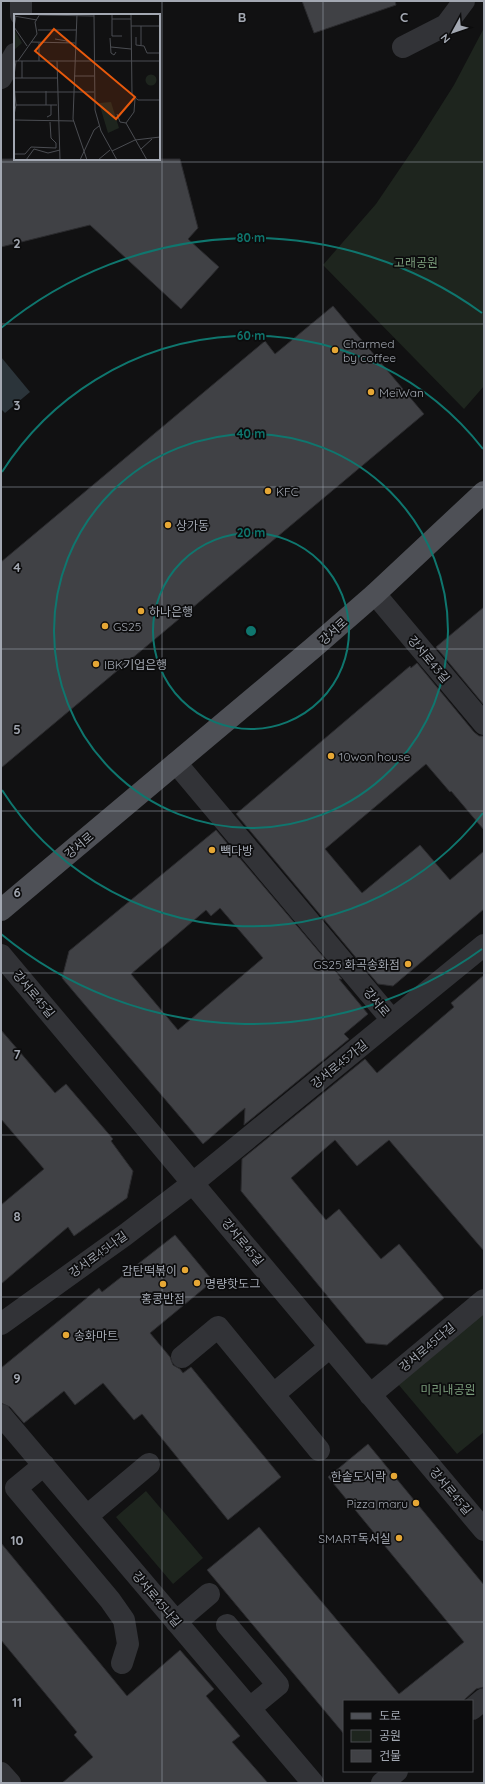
<svg xmlns="http://www.w3.org/2000/svg" width="485" height="1784" font-family="Quicksand,'Noto Sans KR',sans-serif">
  <style>
    .green { fill: #1e251e }
    .water { fill: #2b343a }
    .building { fill: #404145; stroke: #2b2b2e; fill-rule: evenodd }
    .lines { fill: none; stroke-linecap: round; stroke-linejoin: round }
    .minor { stroke: #323337; stroke-width: 22 }
    .major { stroke: #4e5056; stroke-width: 22 }
    .grid { fill: none; stroke: #a3a8b2; stroke-width: 1; stroke-opacity: 0.55 }
    .ring { fill: none; stroke: #0f766e; stroke-width: 2 }
    .poi-dot { fill: #e6a735; stroke: #0c0c0d; stroke-width: 1.5 }
    .labels { text-anchor: middle; dominant-baseline: central; stroke-width: 3.5; stroke-linejoin: round; paint-order: stroke }
    .park-label { font-size: 12px; fill: #7b9d7c; stroke: #0c0c0d }
    .poi-label { font-size: 12px; fill: #a3a8b2; stroke: #0c0c0d; text-anchor: start }
    .street-label { font-size: 12px; fill: #a3a8b2; stroke: #0c0c0d }
    .inset-road { fill: none; stroke: #4b4d52; stroke-width: 1 }
    .view { fill: #e8590c; fill-opacity: 0.15; stroke: #e8590c; stroke-width: 2 }
    .inset-edge { fill: none; stroke: #a3a8b2; stroke-width: 2 }
    .grid-label { font-size: 13px; text-anchor: middle; font-weight: bold; fill: #a3a8b2; stroke: #0c0c0d; stroke-width: 3.5; stroke-linejoin: round; paint-order: stroke }
    .centre { fill: #0f766e; stroke: #0c0c0d; stroke-width: 2 }
    .ring-label { font-size: 12px; text-anchor: middle; font-weight: bold; fill: #0f766e; stroke: #0c0c0d; stroke-width: 3.5; stroke-linejoin: round; paint-order: stroke }
  </style>
  <rect width="100%" height="100%" fill="#111112"/>
  <path class="green" d="M484 28V386L464 409 323 265 376 204 418 142 454 85Z
    M484 1313V1432L457 1454 398 1384Z
    M146 1491 203 1558 173 1584 116 1517Z"/>
  <path class="water" d="M1 357 30 392 5 413 1 409Z"/>
  <path class="building" d="M302 1H395L396 5 314 33Z
    M1 159H180L198 228 188 239 219 267 181 309 90 225 1 247Z
    M333 306 424 414 1 768V562L265 341 275 354Z
    M484 607V705L436 647Z
    M417 663 474 732 479 736H484V830L451 791 450 792 426 764 325 849 362 893 420 845 450 880 484 851V909L393 986 378 984 236 814 410 666 411 668Z
    M216 830 342 979H339L368 1014 344 1034 349 1039 244 1125 245 1108 203 1144 62 978 69 951ZM220 908 263 958 178 1030 131 974 206 910 211 916Z
    M484 975V1251L389 1140 357 1166 335 1140 291 1178 326 1220 339 1209 381 1259 399 1244 444 1298 387 1345 366 1343 241 1191 242 1159 365 1059 377 1073 454 1007 451 1003Z
    M1 1030 55 1093 66 1084 113 1139 111 1141 133 1171 127 1198 74 1236 68 1227 1 1284V1205L44 1169 1 1119Z
    M175 1235 213 1281 150 1333 170 1357 173 1365 180 1369 183 1373 191 1367 281 1477 228 1520 142 1414 134 1420 103 1383 75 1405 64 1391 24 1423 10 1407 1 1403V1368L99 1288 102 1292Z
    M368 1444 484 1585V1687L476 1689 463 1701H344V1734L207 1570 259 1527 399 1694 464 1642 328 1477Z
    M1 1543 127 1696 180 1650 214 1689 206 1696 240 1736 232 1742 268 1783H62L93 1757 74 1735 77 1732 1 1640Z"/>
  <g class="lines">
    <path class="minor" d="M21 1V15
      M403 47 446 25 464 1
      M1 78 15 54
      M375 594 484 724
      M176 763 392 1020
      M1 955 484 1530
      M1 1324 125 1235 193 1183 484 945
      M182 1357 218 1327 319 1450
      M274 1394 330 1347
      M370 1395 484 1300
      M1 1415 313 1783
      M44 1465 16 1488 110 1600 124 1620 128 1644 122 1663
      M87 1516 149 1464
      M176 1622 209 1594
      M227 1625 278 1685 250 1708
      M472 1709 484 1699
      M1 1773 10 1783
      M382 1783 397 1771"/>
    <path class="major" d="M1 910 313 648 375 594 484 492"/>
  </g>
  <path class="grid" d="M162 1V1783M323 1V1783M1 162H484M1 324H484M1 487H484M1 649H484M1 811H484M1 973H484M1 1135H484M1 1297H484M1 1460H484M1 1622H484"/>
  <g class="ring">
    <circle cx="251" cy="631" r="98"/>
    <circle cx="251" cy="631" r="197"/>
    <path d="M483 813A295 295 0 0 1 2 790M2 472A295 295 0 0 1 483 449"/>
    <path d="M482 949A393 393 0 0 1 1 934M1 328A393 393 0 0 1 482 313"/>
  </g>
  <g class="poi-dot">
    <circle cx="335" cy="350" r="4"/>
    <circle cx="371" cy="392" r="4"/>
    <circle cx="268" cy="491" r="4"/>
    <circle cx="168" cy="525" r="4"/>
    <circle cx="141" cy="611" r="4"/>
    <circle cx="105" cy="626" r="4"/>
    <circle cx="96" cy="664" r="4"/>
    <circle cx="331" cy="756" r="4"/>
    <circle cx="212" cy="850" r="4"/>
    <circle cx="408" cy="964" r="4"/>
    <circle cx="185" cy="1270" r="4"/>
    <circle cx="197" cy="1283" r="4"/>
    <circle cx="163" cy="1284" r="4"/>
    <circle cx="66" cy="1335" r="4"/>
    <circle cx="394" cy="1476" r="4"/>
    <circle cx="416" cy="1503" r="4"/>
    <circle cx="399" cy="1538" r="4"/>
  </g>
  <g class="labels">
    <g class="park-label">
      <text x="416" y="262">고래공원</text>
      <text x="448" y="1389">미리내공원</text>
    </g>
    <g class="poi-label">
      <text x="343" y="343">Charmed<tspan x="343" dy="14">by coffee</tspan></text>
      <text x="379" y="392">MeiWan</text>
      <text x="276" y="491">KFC</text>
      <text x="176" y="525">상가동</text>
      <text x="149" y="611">하나은행</text>
      <text x="113" y="626">GS25</text>
      <text x="104" y="664">IBK기업은행</text>
      <text x="339" y="756">10won house</text>
      <text x="220" y="850">빽다방</text>
      <text x="400" y="964" text-anchor="end">GS25 화곡송화점</text>
      <text x="177" y="1270" text-anchor="end">감탄떡볶이</text>
      <text x="205" y="1283">명량핫도그</text>
      <text x="163" y="1298" text-anchor="middle">홍콩반점</text>
      <text x="74" y="1335">송화마트</text>
      <text x="386" y="1476" text-anchor="end">한솥도시락</text>
      <text x="408" y="1503" text-anchor="end">Pizza maru</text>
      <text x="391" y="1538" text-anchor="end">SMART독서실</text>
    </g>
    <g class="street-label">
      <text transform="translate(333 631) rotate(-42)">강서로</text>
      <text transform="translate(429 659) rotate(50)">강서로43길</text>
      <text transform="translate(79 845) rotate(-40)">강서로</text>
      <text transform="translate(34 994) rotate(50)">강서로45길</text>
      <text transform="translate(377 1002) rotate(50)">강서로</text>
      <text transform="translate(339 1064) rotate(-39)">강서로45가길</text>
      <text transform="translate(243 1242) rotate(50)">강서로45길</text>
      <text transform="translate(98 1254) rotate(-36)">강서로45나길</text>
      <text transform="translate(427 1347) rotate(-40)">강서로45다길</text>
      <text transform="translate(451 1491) rotate(50)">강서로45길</text>
      <text transform="translate(157 1599) rotate(50)">강서로45나길</text>
    </g>
  </g>
  <g transform="translate(14 14)">
    <rect width="146" height="146" fill="#111112"/>
    <path d="M0 15 8 29 0 36ZM131.5 66a5.5 5.5 0 1 1 11 0a5.5 5.5 0 1 1-11 0ZM97 88 105 114 94 119 85 89Z" fill="#1e251e"/>
    <path class="inset-road" d="M63 0 59 105 73 146M80 0 81 96 87 117 103 146M98 0V22H108M117 0 118 81 124 86H146M26 1 80 2M0 2 23 6M2 2 0 13 13 32M98 5H117M117 12H146M127 12V31M24 16H62M122 23V31L130 32 133 39H146M96 24 97 39 100 41 102 38M41 25 53 27V29M17 28 61 29M97 33 117 35M0 47H146M4 47 23 20 21 8 26 0M25 47V29M43 47 46 146M0 62 2 47M60 62H80M0 64H43M8 64V47M0 70 2 91 0 101M32 77V91M1 78H80M2 91H43M103 100 106 108 112 109M33 103 37 101V91M0 106 60 107M112 109 133 146M112 109 120 98 121 85M127 135 138 125M98 137 121 126 146 123M0 140H11L17 133 42 134V129L37 124 36 108M12 146 20 135 34 139 46 136M66 146 80 116 85 112M84 146 96 136"/>
    <path class="view" d="M40 15 121 83 102 105 21 37Z"/>
    <rect width="146" height="146" class="inset-edge"/>
  </g>
  <g class="grid-label">
    <text x="242" y="22">B</text>
    <text x="404" y="22">C</text>
    <text x="17" y="248">2</text>
    <text x="17" y="410">3</text>
    <text x="17" y="572">4</text>
    <text x="17" y="734">5</text>
    <text x="17" y="897">6</text>
    <text x="17" y="1059">7</text>
    <text x="17" y="1221">8</text>
    <text x="17" y="1383">9</text>
    <text x="17" y="1545">10</text>
    <text x="17" y="1707">11</text>
  </g>
  <circle cx="251" cy="631" r="6" class="centre"/>
  <g class="ring-label">
    <text x="251" y="242">80 m</text>
    <text x="251" y="340">60 m</text>
    <text x="251" y="438">40 m</text>
    <text x="251" y="537">20 m</text>
  </g>
  <rect width="485" height="1784" fill="none" stroke="#a3a8b2" stroke-width="4"/>
  <rect x="343" y="1700" width="130" height="72" fill="#0c0c0d" stroke="#484a4f"/>
  <rect x="351" y="1713" width="20" height="6" fill="#4e5056" stroke="#484a4f"/>
  <text x="379" y="1720" font-size="12" fill="#a3a8b2">도로</text>
  <rect x="351" y="1730" width="20" height="12" fill="#1e251e" stroke="#484a4f"/>
  <text x="379" y="1740" font-size="12" fill="#a3a8b2">공원</text>
  <rect x="351" y="1750" width="20" height="12" fill="#404145" stroke="#484a4f"/>
  <text x="379" y="1760" font-size="12" fill="#a3a8b2">건물</text>
  <g transform="translate(453 32) rotate(230)" stroke="#0c0c0d" stroke-width="3" paint-order="stroke">
  <path d="M0-3L7 15L0 10L-7 15Z" fill="#a3a8b2"/>
  <text y="-6" font-size="11" font-weight="bold" text-anchor="middle" fill="#a3a8b2">N</text>
  </g>
</svg>
